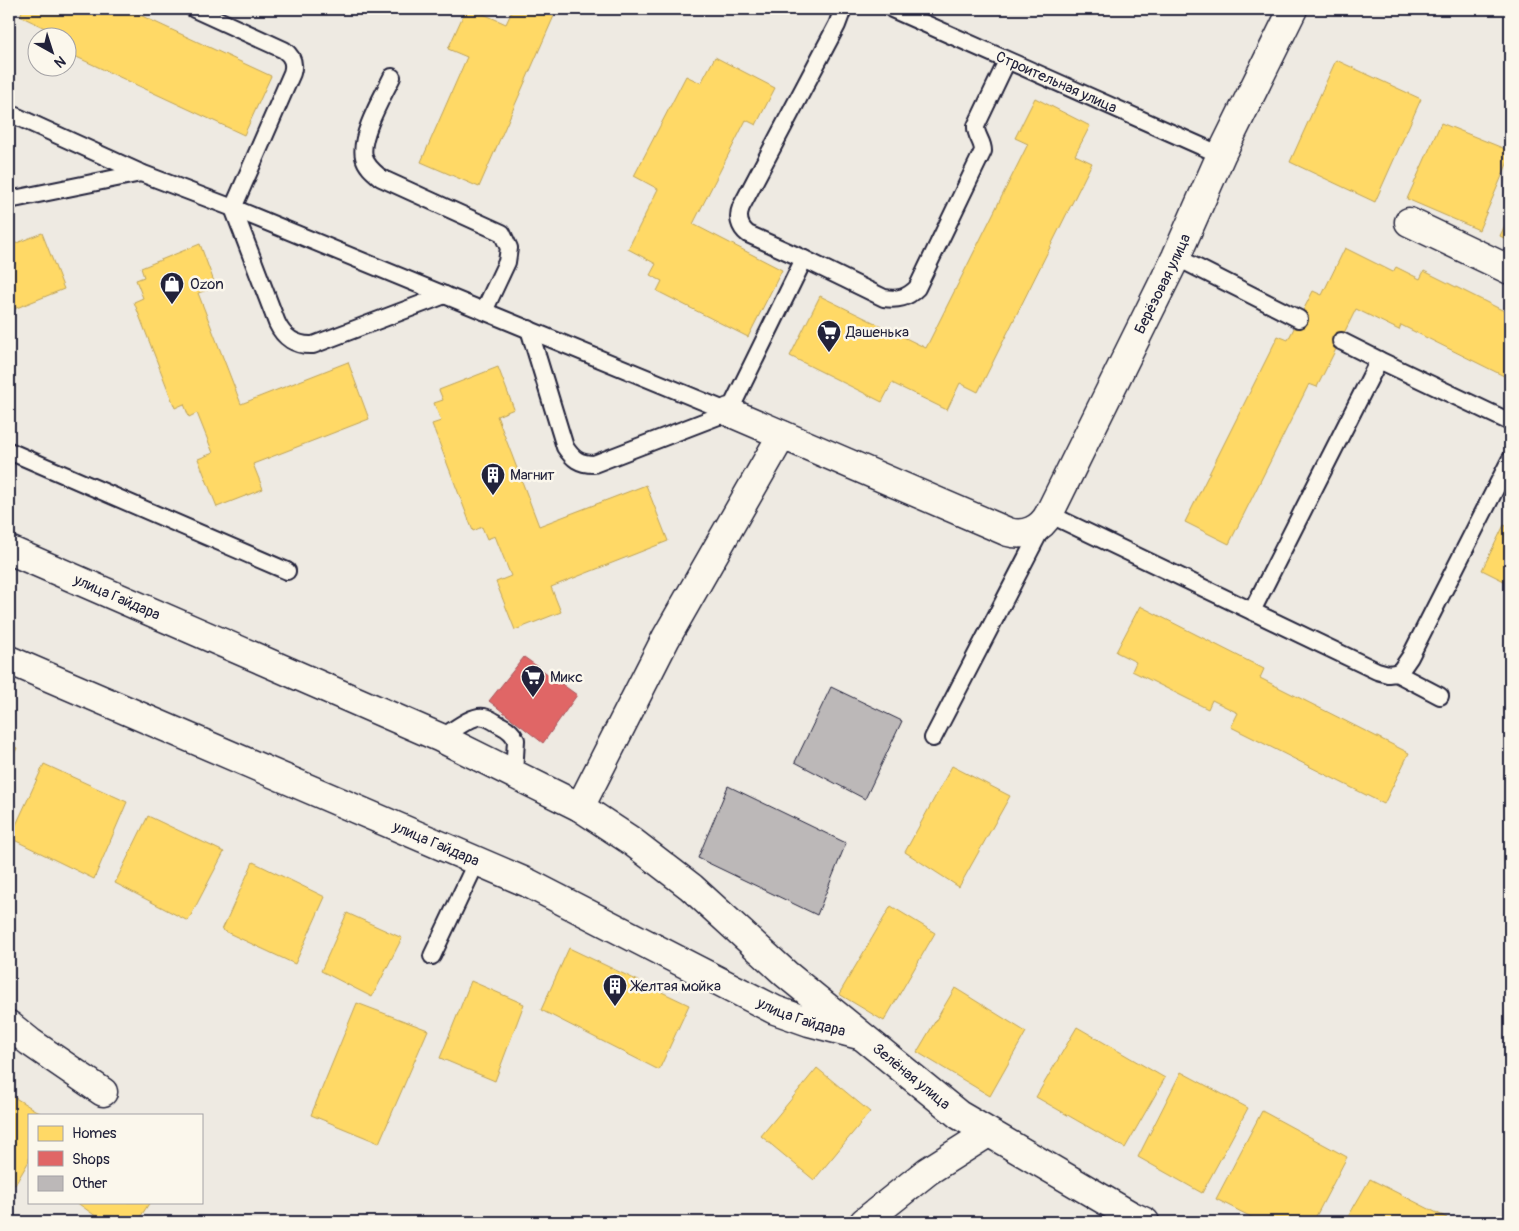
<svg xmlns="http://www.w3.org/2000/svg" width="1519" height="1231" font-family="Pangolin,sans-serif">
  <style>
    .homes { fill: #ffd966; stroke: #bda259 }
    .shops { fill: #e06666; stroke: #a75259 }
    .building { fill: #bcb8b8; stroke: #22223b }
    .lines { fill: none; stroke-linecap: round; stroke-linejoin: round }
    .lane-casing { stroke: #22223b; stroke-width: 20 }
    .street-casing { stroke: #22223b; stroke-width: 31 }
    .secondary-casing { stroke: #22223b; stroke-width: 31 }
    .lane { stroke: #fbf7ec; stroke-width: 16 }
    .street { stroke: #fbf7ec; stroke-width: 28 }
    .secondary { stroke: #fbf7ec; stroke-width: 28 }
    .labels { text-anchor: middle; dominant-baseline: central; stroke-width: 5; stroke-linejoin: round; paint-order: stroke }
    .street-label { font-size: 15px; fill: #22223b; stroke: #fbf7ec }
    .poi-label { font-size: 15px; fill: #22223b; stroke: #fbf7ec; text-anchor: start }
  </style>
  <rect width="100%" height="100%" fill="#eeeae2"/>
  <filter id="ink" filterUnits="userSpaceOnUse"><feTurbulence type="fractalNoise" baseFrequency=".02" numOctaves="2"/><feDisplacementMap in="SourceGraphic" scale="10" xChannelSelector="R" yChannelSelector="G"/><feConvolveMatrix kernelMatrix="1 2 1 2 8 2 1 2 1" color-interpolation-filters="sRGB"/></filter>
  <g filter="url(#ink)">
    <path class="homes" d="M23 9H127L271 76 244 135 68 53V38H45L49 30 20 16Z
      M466 9H472L506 24 513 9H537L554 16 479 187 421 162 467 57 448 49Z
      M715 57 775 88 756 125 746 120 693 224 782 270 748 337 657 291 662 281 650 275 656 264 628 249 658 189 634 176 686 76 701 83Z
      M1336 60 1421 99 1375 202 1290 162Z
      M1035 98 1090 126 1075 155 1092 163 978 392 960 383 947 410 892 383 882 402 790 356 820 296 926 348 1028 144 1015 138Z
      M1441 123 1510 151V157L1479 230 1407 199Z
      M1510 214V241L1500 236Z
      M42 233 64 289 9 311V246Z
      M200 244 216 287 198 293 241 404 348 362 369 419 253 464 263 489 217 507 198 459 213 453 197 413 189 417 184 404 175 408 134 302 143 298 136 280 144 277 141 268Z
      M1345 248 1393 272 1396 267 1420 279 1424 271 1510 314V379L1401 325 1399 330 1356 309 1317 387 1309 384 1229 544 1185 522 1278 336 1288 340 1313 291 1322 295Z
      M498 367 514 409 497 416 539 526 646 485 668 541 551 587 561 612 515 630 496 582 511 576 495 536 487 539 482 527 473 531 432 424 441 421 434 403 443 400 439 390Z
      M1504 525 1510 528V584L1482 570Z
      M1140 606 1264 669 1260 678 1409 753 1384 804 1231 727 1238 713 1212 700 1208 709 1132 671 1136 662 1116 652Z
      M9 744 17 748 9 765Z
      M44 764 127 802 94 879 10 838Z
      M952 766 1010 796 959 887 905 852Z
      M148 816 224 852 188 921 115 883Z
      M253 862 325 897 295 964 222 930Z
      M891 906 935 933 884 1021 839 994Z
      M347 913 402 938 372 997 321 971Z
      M569 948 689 1005 659 1070 541 1010Z
      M471 981 524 1004 495 1081 440 1058Z
      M955 988 1026 1032 990 1096 917 1052Z
      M357 1003 428 1030 379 1143 311 1115Z
      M1077 1027 1165 1078 1125 1148 1036 1097Z
      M817 1068 870 1112 814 1180 761 1136Z
      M1181 1072 1248 1108 1202 1193 1138 1157Z
      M9 1094 43 1115H29V1161L15 1185 9 1181Z
      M1262 1111 1347 1157 1313 1222H1261L1216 1199Z
      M1370 1179 1447 1218 1445 1222H1345Z
      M76 1202H150L137 1222H104Z
      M1463 1217 1474 1222H1460Z"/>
    <path class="shops" d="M524 657 577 695 543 743 489 701Z"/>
    <path class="building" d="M831 687 902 721 865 799 795 762Z
      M728 786 846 843 817 915 698 858Z"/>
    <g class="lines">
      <defs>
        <g id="lane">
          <path d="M194 9 284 50C292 56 295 63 292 73L233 208 277 323C284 338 296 346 313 345L445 295"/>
          <path id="s1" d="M892 9 1221 155"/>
          <path d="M392 77C383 96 359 136 364 157 366 166 374 172 381 178L502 233 509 248 507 262 484 311"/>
          <path d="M9 113 141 173 233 208 729 412"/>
          <path d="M9 200 141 173"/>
          <path d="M1176 257 1299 319"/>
          <path d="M804 259 748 234C739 227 737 217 741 207L837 25 843 9"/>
          <path d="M529 329 565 447C573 459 579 464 594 464L729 412 804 259 884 298C898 300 907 298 917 288L983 151C983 141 975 135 976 126L1007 61"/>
          <path d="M1341 341 1379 360"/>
          <path d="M9 451 287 571"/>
          <path d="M1252 611 1379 360 1510 422"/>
          <path d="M1396 673 1401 670 1410 657 1510 460"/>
          <path d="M441 738C451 732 473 714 484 717 490 718 496 723 502 726 508 729 513 733 516 740L514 774"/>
          <path d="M933 738 1049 514 1377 671 1388 674 1396 673 1440 696"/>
          <path d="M432 956 477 861"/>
        </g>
        <g id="street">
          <path d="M1409 222 1510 270"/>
          <path id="s2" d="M729 412 1008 532C1025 537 1041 529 1049 514L1176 257 1221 155 1293 9"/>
          <path id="s3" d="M9 660 528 883 775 1010 809 1022 859 1035"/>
          <path d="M580 807 666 638 782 435"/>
          <path d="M9 1025 30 1042 103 1092"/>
          <path d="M864 1222 928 1171 988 1133"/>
        </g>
        <g id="secondary">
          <path id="s4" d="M9 550 441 738 580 807 630 840 691 887 786 974 959 1115 1130 1215 1145 1222"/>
        </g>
      </defs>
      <use href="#lane" class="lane-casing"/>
      <use href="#street" class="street-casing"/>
      <use href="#secondary" class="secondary-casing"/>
      <use href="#lane" class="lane"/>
      <use href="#street" class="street"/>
      <use href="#secondary" class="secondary"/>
    </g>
  </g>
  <defs>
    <symbol id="shop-pin" viewBox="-11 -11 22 30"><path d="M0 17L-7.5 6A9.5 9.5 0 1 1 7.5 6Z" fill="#22223b" stroke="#fbf7ec"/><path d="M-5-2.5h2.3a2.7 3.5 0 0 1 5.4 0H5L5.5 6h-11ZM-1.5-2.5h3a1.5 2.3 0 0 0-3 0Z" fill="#fff"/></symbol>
    <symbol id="supermarket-pin" viewBox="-11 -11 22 30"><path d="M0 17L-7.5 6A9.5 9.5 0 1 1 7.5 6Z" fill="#22223b" stroke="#fbf7ec"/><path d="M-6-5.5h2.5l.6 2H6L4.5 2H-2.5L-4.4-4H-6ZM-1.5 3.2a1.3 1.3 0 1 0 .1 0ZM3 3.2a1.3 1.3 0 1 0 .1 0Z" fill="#fff"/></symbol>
    <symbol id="building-pin" viewBox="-11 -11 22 30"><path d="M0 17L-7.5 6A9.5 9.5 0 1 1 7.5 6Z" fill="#22223b" stroke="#fbf7ec"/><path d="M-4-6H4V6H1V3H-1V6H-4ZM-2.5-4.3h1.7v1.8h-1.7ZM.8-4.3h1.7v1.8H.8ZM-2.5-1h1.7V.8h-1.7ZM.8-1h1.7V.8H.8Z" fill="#fff"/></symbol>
  </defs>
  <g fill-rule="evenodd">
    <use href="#shop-pin" x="158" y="270" width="28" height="38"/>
    <use href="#supermarket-pin" x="815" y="318" width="28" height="38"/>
    <use href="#building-pin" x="479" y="461" width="28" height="38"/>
    <use href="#supermarket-pin" x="519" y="663" width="28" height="38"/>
    <use href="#building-pin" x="601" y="972" width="28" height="38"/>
  </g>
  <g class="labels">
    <g class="street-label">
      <text stroke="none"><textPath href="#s1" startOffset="180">Строительная улица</textPath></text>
      <text stroke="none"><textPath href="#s2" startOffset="609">Берёзовая улица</textPath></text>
      <text stroke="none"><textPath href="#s4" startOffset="118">улица Гайдара</textPath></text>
      <text stroke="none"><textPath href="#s3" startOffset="465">улица Гайдара</textPath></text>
      <text stroke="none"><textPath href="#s3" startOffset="870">улица Гайдара</textPath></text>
      <text stroke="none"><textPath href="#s4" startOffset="1054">Зелёная улица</textPath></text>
    </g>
    <g class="poi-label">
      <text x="190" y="284">Ozon</text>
      <text x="846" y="332">Дашенька</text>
      <text x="510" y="475">Магнит</text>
      <text x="550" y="677">Микс</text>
      <text x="632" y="986">Желтая мойка</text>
    </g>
  </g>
  <rect width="1519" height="1231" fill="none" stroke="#fbf7ec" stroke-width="30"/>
  <rect x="15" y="15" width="1489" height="1201" fill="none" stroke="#22223b" stroke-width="2" filter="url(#ink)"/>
  <rect x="28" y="1114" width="175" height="90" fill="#fbf7ec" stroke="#a4a2a5"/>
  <rect x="38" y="1126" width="25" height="15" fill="#ffd966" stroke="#a4a2a5"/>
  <text x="72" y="1138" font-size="15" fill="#22223b">Homes</text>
  <rect x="38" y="1151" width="25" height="15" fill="#e06666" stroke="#a4a2a5"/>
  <text x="72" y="1164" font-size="15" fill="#22223b">Shops</text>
  <rect x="38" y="1176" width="25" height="15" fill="#bcb8b8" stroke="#a4a2a5"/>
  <text x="72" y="1188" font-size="15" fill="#22223b">Other</text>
  <g transform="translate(52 52) rotate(141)"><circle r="24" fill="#fbf7ec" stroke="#a4a2a5"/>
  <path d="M0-4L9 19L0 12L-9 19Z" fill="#22223b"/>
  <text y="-8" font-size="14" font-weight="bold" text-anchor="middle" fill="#22223b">N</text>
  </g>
</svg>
